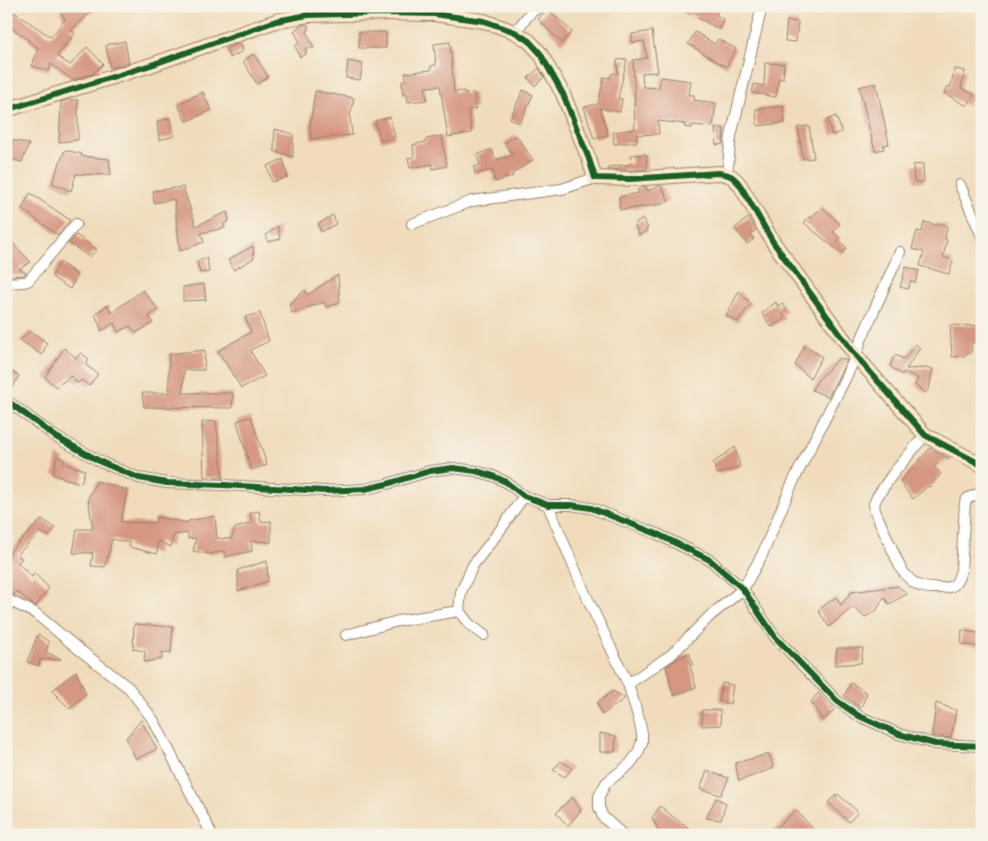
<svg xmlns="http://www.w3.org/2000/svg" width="988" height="841" font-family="'Libre Bodoni',serif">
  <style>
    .building { fill: #d69781 }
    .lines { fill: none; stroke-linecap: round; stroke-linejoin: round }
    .street-casing { stroke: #96836c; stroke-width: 12 }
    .secondary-casing { stroke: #96836c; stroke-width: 16 }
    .street { stroke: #fff; stroke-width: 10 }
    .secondary { stroke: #fee4c5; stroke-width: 14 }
    .cycleway-casing { stroke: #f7f3e8; stroke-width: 9 }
    .cycleway { stroke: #1b5e20; stroke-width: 6 }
  </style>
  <rect width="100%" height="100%" fill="#f7f3e8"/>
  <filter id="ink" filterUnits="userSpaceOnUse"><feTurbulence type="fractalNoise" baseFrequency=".02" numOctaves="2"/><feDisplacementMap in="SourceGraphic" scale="10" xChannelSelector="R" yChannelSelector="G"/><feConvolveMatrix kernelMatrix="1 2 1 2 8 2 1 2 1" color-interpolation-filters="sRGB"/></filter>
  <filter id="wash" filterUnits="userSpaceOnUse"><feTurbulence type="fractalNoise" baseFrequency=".0096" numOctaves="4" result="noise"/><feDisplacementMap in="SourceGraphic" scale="20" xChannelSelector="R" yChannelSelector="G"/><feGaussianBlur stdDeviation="1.12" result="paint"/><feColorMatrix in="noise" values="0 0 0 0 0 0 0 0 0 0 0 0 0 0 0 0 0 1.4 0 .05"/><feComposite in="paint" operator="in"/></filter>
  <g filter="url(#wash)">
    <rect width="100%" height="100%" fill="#f0dcbb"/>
    <g id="blocks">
      <path class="building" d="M66 6H98L71 30 75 33 57 56 70 65 87 47 103 64 93 74 90 75 89 74 88 75 73 80 51 64 49 71 32 66 38 48 28 41 29 40 6 24 14 12 51 37 65 19 60 12Z
        M674 6H710L718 10 716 15 723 19 719 29Z
        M548 9 572 32 562 43 538 19Z
        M787 21 798 22 796 42 785 41Z
        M307 24 309 28 307 33 314 48H306V54L300 57 295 46 300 42 294 31 301 25Z
        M652 31 658 72 642 73 643 87 659 88 661 77 691 81 689 95H694V100L716 103 713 127 692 125V128L684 127 685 124 658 121 659 134 636 135 637 142 614 144 613 132 635 129 634 101H635L633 60 647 58 644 41 632 43V34Z
        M359 32H386V48H359Z
        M695 32 715 44 718 39 736 49 726 67 688 44Z
        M125 41 129 63 110 68 106 45Z
        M450 42 454 92 464 91V94L474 93 475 105 476 109 468 110 472 133 448 137 440 86 425 87 427 100 408 102 407 94 403 95 402 81 406 80 405 73 431 70V66L436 65 434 44Z
        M240 43 243 51 230 58 226 49Z
        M254 54 268 77 257 84 243 61Z
        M627 59 618 98 622 99 620 112 600 108 608 135 594 139 584 107 598 104 604 77 610 78 612 73 618 74 617 60Z
        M348 61 363 64 360 80 346 78Z
        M765 63 784 64 783 79 779 78 776 97 752 93 754 84 764 86Z
        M539 68 544 77 535 86 528 78Z
        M955 69 965 71 961 88 974 95 967 106 944 93 948 86 950 88Z
        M876 83 889 144 883 145 884 149 875 151 859 87Z
        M523 90 533 95 520 123 510 119Z
        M315 91 354 98 350 117 352 135 311 139 310 125Z
        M203 92 211 110 186 122 178 104Z
        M67 100H78V140L59 142 61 102Z
        M783 106 785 123 757 126 756 109Z
        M836 116 842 132 832 135 827 120Z
        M390 117 395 137 381 141 375 121Z
        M170 118 174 136 159 140 157 122Z
        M809 126 814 158 803 159 798 127Z
        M715 128H724L723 144 716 145Z
        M275 129 293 134V157L274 151Z
        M516 135 533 160 512 174 513 176 495 182 492 170 475 174 474 167 480 165 477 155 489 150H492L496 160 513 155 504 143Z
        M442 136 447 166 433 169 432 164 410 168 408 158 414 157 413 145 426 142V139Z
        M13 140 29 144 22 162 10 159Z
        M65 150 82 154 81 156 109 159 111 175 76 174 71 191 52 183Z
        M646 154 647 169 630 170H608V167L632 164 631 155Z
        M283 159 288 177 272 182 267 166Z
        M923 164 924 182H914L913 165Z
        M659 186H661L669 201 663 204 620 210 619 197 639 193 637 190 643 187H646L648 191Z
        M183 187 196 226 227 212 229 221 224 224 225 228 201 233 204 242 180 251 174 199 154 203 153 191Z
        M30 193 70 220 58 235 22 209Z
        M822 207 840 224 833 232 840 238 838 240 847 248 842 254 804 223 809 217 811 218Z
        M333 215 336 224 321 232 318 224Z
        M748 218 756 230 751 234 754 239 747 244 735 228Z
        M643 219 648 228 646 229 647 231 639 235 634 224Z
        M924 222 937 225 938 223 947 226 945 239 947 240 943 257 953 260 949 274 920 266 924 252 912 249 917 231 922 232Z
        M278 226 280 239 268 242 266 235Z
        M76 235 97 250 89 257 69 243Z
        M6 236 31 262 19 269 26 273 24 275 6 276V267L13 257 6 250Z
        M253 246 254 258 234 270 228 260Z
        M207 258 209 272 200 273 197 261Z
        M60 262 77 275 70 289 52 277Z
        M906 267 919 271 915 283 911 281 908 289 900 287Z
        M338 275 340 303 326 307 324 302 292 313 289 304 305 290 307 295Z
        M204 284 206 300 183 301V287Z
        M143 290 158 310 149 316 153 323 136 333 130 326 118 332 114 323 102 331 95 314 108 305 111 313Z
        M739 291 751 304 737 322 726 316Z
        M776 302 777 306 783 304 787 311 783 314 785 319 771 327 762 313Z
        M260 313 269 341 250 350 265 376 241 388 218 351 251 332 245 317Z
        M950 325 982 326V344L972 342 971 352 965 356 952 357Z
        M30 331 47 343 42 355 20 340Z
        M915 344 920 348 906 369 928 368 933 369 929 389 925 393 915 385 918 378 904 372 902 375 890 366 895 355 904 359Z
        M805 345 822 357 810 378 795 365Z
        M64 348 76 358 81 353 89 359 86 365 98 374 89 386 82 380 77 383 71 376 56 387 45 377Z
        M205 350 204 370H184L183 393H233L232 408 144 407 142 393H169V354Z
        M839 358 847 360 828 397 812 390 817 381Z
        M6 368 19 376 13 387 6 384Z
        M251 417 267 465 251 470 237 421 245 418Z
        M216 421 223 478 204 477 202 422Z
        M735 447 740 467 717 474 713 463Z
        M930 448 950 459 934 466 941 474 930 487 928 486 913 499 900 482Z
        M57 456 64 459 63 463 85 470 81 483 53 475Z
        M97 481 127 490 121 522 155 523 156 517 188 523V521L215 516 217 538 231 539 235 528 252 523 250 513 259 511 261 522 271 521V542L251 541 252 551 225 557 224 551 210 554 193 551 196 538 188 539V533L173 535 171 547 158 541 157 554 129 547 130 543 112 539 105 567 91 566 93 553H73L77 529H93L88 498Z
        M42 519 55 528 49 536 40 532 17 555 22 558 18 563 32 577 34 573 49 588 36 606 32 604 16 591 14 595 6 592V566L11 550Z
        M267 561 268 581 238 591V570Z
        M898 586 907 594 889 604 884 597 876 611 865 617 853 607 829 627 818 610 836 597 841 605 851 592Z
        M134 624 173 627 171 653 162 652V659L144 662 145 651 133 649Z
        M962 630 982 634V647L961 644Z
        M38 634 49 642 46 652 61 659 40 660 39 666 27 662Z
        M837 648H863L861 663 835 665Z
        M689 653 693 664 690 665 696 687 674 696 669 679H670L666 667 677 659Z
        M76 671 86 694 70 709 52 691Z
        M722 683 733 685 730 704 719 701Z
        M851 683 867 693 861 708 844 696Z
        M613 691 625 698 602 715 597 703Z
        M818 693 834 710 823 721 811 702Z
        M936 703 956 710 951 738 932 736Z
        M702 710H720L721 725 702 726Z
        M141 720 157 749 136 759 126 738Z
        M600 733 616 736 615 752H600Z
        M769 754 774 768 739 781 735 763Z
        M561 761 572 768 565 777 553 770Z
        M707 771 729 778 721 795 700 789Z
        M838 794 858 812 849 822 828 802Z
        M572 797 581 810 568 826 556 813Z
        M716 798 726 803 721 820 706 818Z
        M660 806 682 824 683 823 696 835H661L652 818Z
        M796 810 818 835H769L782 823Z"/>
    </g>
  </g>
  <g filter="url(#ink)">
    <use href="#blocks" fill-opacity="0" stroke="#96836c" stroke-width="1"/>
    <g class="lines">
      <defs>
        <path id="street" d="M515 32 531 12 541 6
          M727 174 731 136 762 6
          M960 185 982 236
          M412 224 472 201 562 189 595 178
          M6 283 24 282 28 281 76 224
          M6 400 56 437 103 463 139 478 167 483 223 485 325 491 365 489 387 484 430 471 453 468 476 471 493 476 506 482 524 496 548 505H571L591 508 657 534 710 560 743 589 775 637 837 701 859 716 899 734 935 744 982 746
          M925 435 892 475 877 497 874 504 875 511 901 569C912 584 920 589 938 588 943 588 950 588 954 585 958 582 959 575 961 571L965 502 968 498 982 492
          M548 505 584 591 628 684 638 716 642 733V742L638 753 630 764 606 783 599 796V807L603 817 623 835
          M6 599 35 613 76 647 129 688 154 721 212 835
          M346 635 398 621 459 611
          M484 635 469 624 459 611 461 592 473 565 501 529 524 496
          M628 684 671 655 710 616 743 589 762 555 792 484 845 379 856 356 861 340 900 252"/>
        <path id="secondary" d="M6 110 151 65 276 21 308 15 381 13 434 14 484 21 515 32 529 41 540 53 563 94 589 159 595 178 630 179 718 173C729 174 733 176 740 185L773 242 856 356 925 435 980 464 982 465"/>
      </defs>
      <use href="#street" class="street-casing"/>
      <use href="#secondary" class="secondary-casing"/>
      <use href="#street" class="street"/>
      <use href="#secondary" class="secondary"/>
      <defs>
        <path id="cycleway" d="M6 110 151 65 276 21 308 15 381 13 434 14 484 21 515 32 529 41 540 53 563 94 589 159 595 178 630 179 718 173C729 174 733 176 740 185L773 242 856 356 925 435 980 464 982 465
          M6 400 56 437 103 463 139 478 167 483 223 485 325 491 365 489 387 484 430 471 453 468 476 471 493 476 506 482 524 496 548 505H571L591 508 657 534 710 560 743 589 775 637 837 701 859 716 899 734 935 744 982 746"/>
      </defs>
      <use href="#cycleway" class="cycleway-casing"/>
      <use href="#cycleway" class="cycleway"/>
    </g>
  </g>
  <rect width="988" height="841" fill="none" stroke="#f7f3e8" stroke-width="25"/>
</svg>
